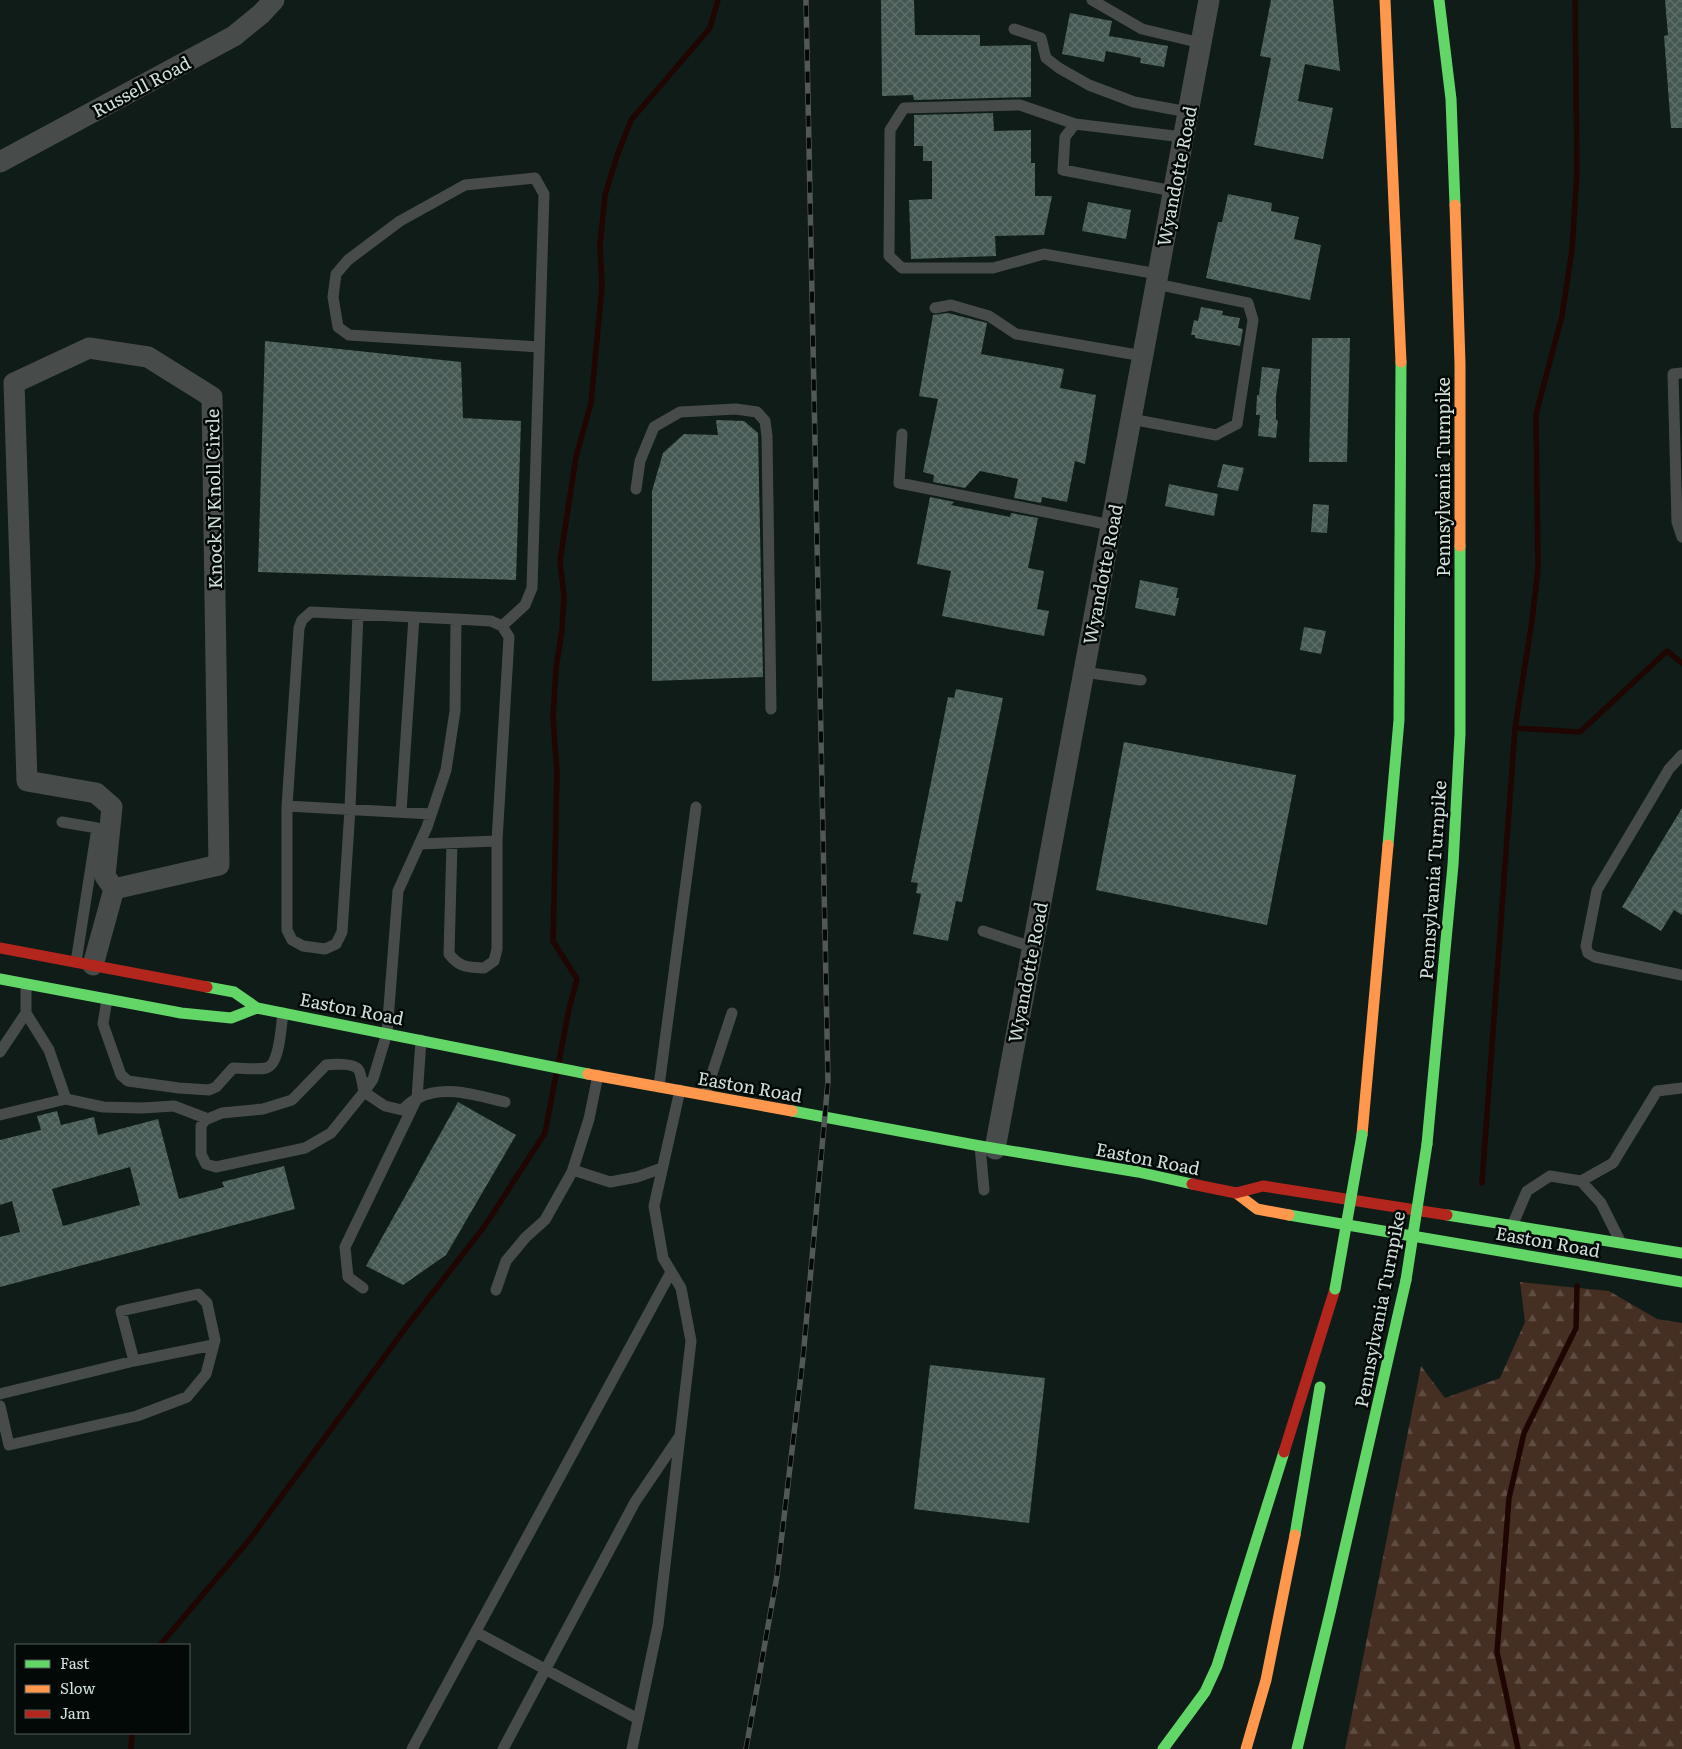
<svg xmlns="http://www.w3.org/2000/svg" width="1682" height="1749" font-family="Literata,serif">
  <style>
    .forest { fill: url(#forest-firs) }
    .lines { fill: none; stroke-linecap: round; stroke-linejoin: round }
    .stream { stroke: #200602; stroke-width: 5.5 }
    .building { fill: url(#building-cross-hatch); fill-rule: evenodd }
    .lane { stroke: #474c4a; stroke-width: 11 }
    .street { stroke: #474c4a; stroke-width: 21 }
    .fast { stroke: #63d668; stroke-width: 11 }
    .slow { stroke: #ff974d; stroke-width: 11 }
    .jam { stroke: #b3261e; stroke-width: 11 }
    .rail-casing { stroke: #525856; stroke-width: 5.5 }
    .rail { stroke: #020906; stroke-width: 4; stroke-dasharray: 11; stroke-linecap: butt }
    .fast-bridge { stroke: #63d668; stroke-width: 11 }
    .labels { text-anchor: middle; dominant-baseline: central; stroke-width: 5; stroke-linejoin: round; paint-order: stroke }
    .street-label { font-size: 18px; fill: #d2e0da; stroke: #020906 }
  </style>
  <defs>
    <pattern id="forest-firs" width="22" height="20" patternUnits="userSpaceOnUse" patternTransform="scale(1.25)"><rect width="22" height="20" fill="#452e22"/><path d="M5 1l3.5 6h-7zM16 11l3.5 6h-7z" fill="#5f4c42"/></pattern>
    <pattern id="building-cross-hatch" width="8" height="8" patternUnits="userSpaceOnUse" patternTransform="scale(1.25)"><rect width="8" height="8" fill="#465853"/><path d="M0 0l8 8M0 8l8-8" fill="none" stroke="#60706b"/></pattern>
  </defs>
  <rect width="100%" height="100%" fill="#0f1c18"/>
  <path class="forest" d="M1520 1282 1609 1291 1657 1319 1682 1323V1749H1345L1421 1366 1445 1398 1500 1378 1525 1322Z"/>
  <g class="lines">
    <path class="stream" d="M1515 728 1580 732 1667 651 1682 663
      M559 1061 569 1009 577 979 553 941 557 773 553 718 556 669 562 629 564 596 560 561 576 457 591 403 602 286 600 246 605 195 617 156 631 120 710 28 718 0
      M1482 1183 1515 728 1532 621 1538 568 1536 414 1562 316 1572 250 1577 171 1575 0
      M160 1645 250 1539 407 1326 484 1227 545 1133 556 1075
      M131 1749 132 1733
      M1518 1749 1497 1652 1509 1498 1524 1433 1576 1328 1577 1286"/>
  </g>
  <path class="building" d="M881 0H914L915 35H980V46L1031 45V97L914 100 913 95 882 96Z
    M1271 0H1333L1340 71 1305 64 1298 101 1333 108 1323 159 1254 145 1271 58 1260 56Z
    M1665 0H1682V128H1671L1664 36 1668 35Z
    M1070 13 1112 21 1109 36 1168 46 1164 67 1140 63 1141 58 1106 51 1104 62 1062 54Z
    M993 113 994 131 1031 130V163H1035V196H1052L1044 235 995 236 996 256 911 259 909 200 932 199V161H923V146H914V115Z
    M1228 194 1272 203 1271 211 1299 217 1294 239 1321 245 1310 300 1206 278 1218 222H1222Z
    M1088 202 1131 210 1126 239 1082 231Z
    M1201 307 1223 311 1222 315 1240 318 1238 328 1243 329 1240 346 1195 338V335H1191L1194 320 1198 321Z
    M948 313 987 323 981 354 1064 369 1060 388 1096 395 1085 464 1075 461 1067 502 1042 497 1041 503 1014 498 1018 479 980 471 965 488 933 482 934 475 923 472 938 399 919 396 933 315Z
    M1312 338H1350L1347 462H1309Z
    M265 341 461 362 463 418 521 421 516 580 258 572Z
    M1262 367 1280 369 1276 396V420H1278L1276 438 1258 436 1260 415H1256L1257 395H1259Z
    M716 420 744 421 758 433 763 677 652 681V491L663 453 684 434 718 435Z
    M1223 464 1244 468 1238 491 1217 487Z
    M1169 484 1218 494 1214 516 1165 506Z
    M930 497 954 502 951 505 1010 517 1011 513 1038 518 1028 568 1044 571 1037 609 1049 611 1044 636 942 616 951 571 917 564Z
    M1313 504 1329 505 1327 533 1311 532Z
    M1140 580 1178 588 1176 598H1179L1175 616 1135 608Z
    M1304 627 1326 631 1321 654 1300 650Z
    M956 689 1003 698 962 902 956 901 948 941 913 934 921 894 916 893 918 883 911 882 948 697 954 698Z
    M1124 742 1296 775 1267 925 1096 890Z
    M1682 808V915L1674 910 1661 931 1622 907Z
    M458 1102 516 1135 446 1255 403 1285 366 1266Z
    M57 1111 61 1125 94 1117 98 1135 158 1119 179 1199 224 1187 222 1182 284 1166 295 1209 0 1287V1237L20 1232 12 1201 0 1205V1140L41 1130 37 1116ZM130 1167 140 1205 63 1226 52 1189Z
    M930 1365 1045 1378 1029 1523 914 1509Z"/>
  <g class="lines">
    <path class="lane" d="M1092 0 1142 29 1201 43
      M1014 29 1041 38 1046 58 1059 68 1089 85 1134 102 1188 112
      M1075 124 1020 105 904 108 890 130 889 256 902 268H993L1044 254 1158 274
      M1173 191 1063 170 1065 137 1075 124 1183 137
      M935 308 951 305 989 316 1016 334 1143 356
      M1682 373 1673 374 1677 522 1682 537
      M1131 419 1216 435 1237 424 1253 320 1248 303 1156 284
      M902 434 899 483 1111 525
      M636 489 640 461 654 427 680 412 736 409 757 412 765 421 767 436 771 709
      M502 626 525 605 532 588 544 194 535 178 465 185 400 221 348 260 336 274 333 297 338 327 349 335 539 347
      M1083 672 1141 680
      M1682 755 1669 769 1597 890 1586 946 1588 953 1595 957 1682 975
      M287 806V930L292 940 303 946 325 949 336 944 342 932 350 809 358 614
      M401 812 414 617
      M431 814 287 806 299 628 302 620 311 612 456 619 455 711 446 770 427 827 398 891 387 1033 373 1079 364 1092 331 1133 305 1148 216 1167 206 1164 201 1154V1126L205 1120 222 1113 263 1109 292 1100 326 1065C333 1064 353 1063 358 1069 361 1072 363 1087 364 1092L385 1106 402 1110C407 1106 412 1100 418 1098 445 1084 478 1096 505 1102
      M62 822 97 828 76 962
      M452 843 449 954C460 968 468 967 484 968L494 961 497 949V841
      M419 844 497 841 509 637 502 626 491 621 456 619
      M983 931 1032 947
      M107 999 103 1024 121 1075 128 1081 179 1088 209 1090 216 1087 233 1068C243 1068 256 1070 266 1068 280 1065 281 1026 283 1013
      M0 1052 26 1013
      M659 1086 696 807
      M705 1095 732 1013
      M66 1099 103 1107 142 1108 174 1106 208 1119
      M0 1115 66 1099 49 1050 26 1013V984
      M980 1146 984 1190
      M573 1170 610 1182 637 1177 662 1168
      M1581 1181 1601 1203 1620 1241
      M1512 1226 1527 1191 1550 1176 1581 1181 1613 1163 1657 1091 1682 1088
      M363 1288 348 1277 345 1247 417 1098 421 1040
      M496 1290 506 1261 526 1237 545 1220 572 1172 589 1119 598 1075
      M134 1361 213 1345
      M0 1394 134 1361 121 1311 198 1294 207 1303 215 1340 206 1374 187 1397 137 1416 9 1445 0 1406
      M476 1632 638 1719
      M412 1749 671 1272
      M503 1749 635 1502 679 1437
      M632 1749 658 1625 691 1341 681 1288 663 1258 654 1206 680 1090"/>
    <path class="street" d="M0 162 234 36 261 14 274 0
      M93 965 114 889 105 876 112 807 96 793 27 781 14 383 89 348 148 357 212 397 219 865 114 889
      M995 1149 1209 0"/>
    <path class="fast" d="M1439 0 1451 99 1455 205
      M1388 845 1399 720 1401 362
      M0 979 181 1013 231 1018 257 1008
      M207 987 234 992 257 1008 588 1074
      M792 1111 980 1146 1138 1172 1192 1184
      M1427 1144 1453 865 1460 734V546
      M1289 1215 1682 1282
      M1447 1215 1682 1253
      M1295 1535 1320 1387
      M1163 1749 1205 1692 1217 1666 1284 1452
      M1297 1749 1330 1613 1406 1280"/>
    <path class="slow" d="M1385 0 1401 362
      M1455 205 1460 364V546
      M588 1074 792 1111
      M1362 1135 1388 845
      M1236 1193 1257 1209 1289 1215
      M1246 1749 1266 1680 1295 1535"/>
    <path class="jam" d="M0 948 207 987
      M1192 1184 1236 1193 1263 1186 1447 1215
      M1284 1452 1335 1289"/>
    <defs>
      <path id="rail" d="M746 1749 777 1576 803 1358 828 1081 806 0"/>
    </defs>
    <use href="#rail" class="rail-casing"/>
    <use href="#rail" class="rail"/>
    <path class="fast-bridge" d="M1406 1280 1427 1144
      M1335 1289 1362 1135"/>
  </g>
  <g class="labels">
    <g class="street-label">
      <text transform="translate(141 86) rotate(-28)">Russell Road</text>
      <text transform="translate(1176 176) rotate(-79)">Wyandotte Road</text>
      <text transform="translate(1442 477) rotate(-90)">Pennsylvania Turnpike</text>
      <text transform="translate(213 499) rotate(-91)">Knock N Knoll Circle</text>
      <text transform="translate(1102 574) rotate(-79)">Wyandotte Road</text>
      <text transform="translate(1432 880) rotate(-86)">Pennsylvania Turnpike</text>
      <text transform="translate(1027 972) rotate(-79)">Wyandotte Road</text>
      <text transform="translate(352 1008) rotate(11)">Easton Road</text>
      <text transform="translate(750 1086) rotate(10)">Easton Road</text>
      <text transform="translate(1148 1158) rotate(11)">Easton Road</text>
      <text transform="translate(1548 1241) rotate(10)">Easton Road</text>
      <text transform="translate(1379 1309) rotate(-79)">Pennsylvania Turnpike</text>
    </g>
  </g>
  <rect x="15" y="1644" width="175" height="90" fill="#020906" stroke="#555f5b"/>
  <rect x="25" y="1660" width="25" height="8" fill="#63d668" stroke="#555f5b"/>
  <text x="60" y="1669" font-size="15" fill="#d2e0da">Fast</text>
  <rect x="25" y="1685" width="25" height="8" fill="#ff974d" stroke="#555f5b"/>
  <text x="60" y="1694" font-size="15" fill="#d2e0da">Slow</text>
  <rect x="25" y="1710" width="25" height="8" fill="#b3261e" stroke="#555f5b"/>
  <text x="60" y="1719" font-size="15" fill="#d2e0da">Jam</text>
</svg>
